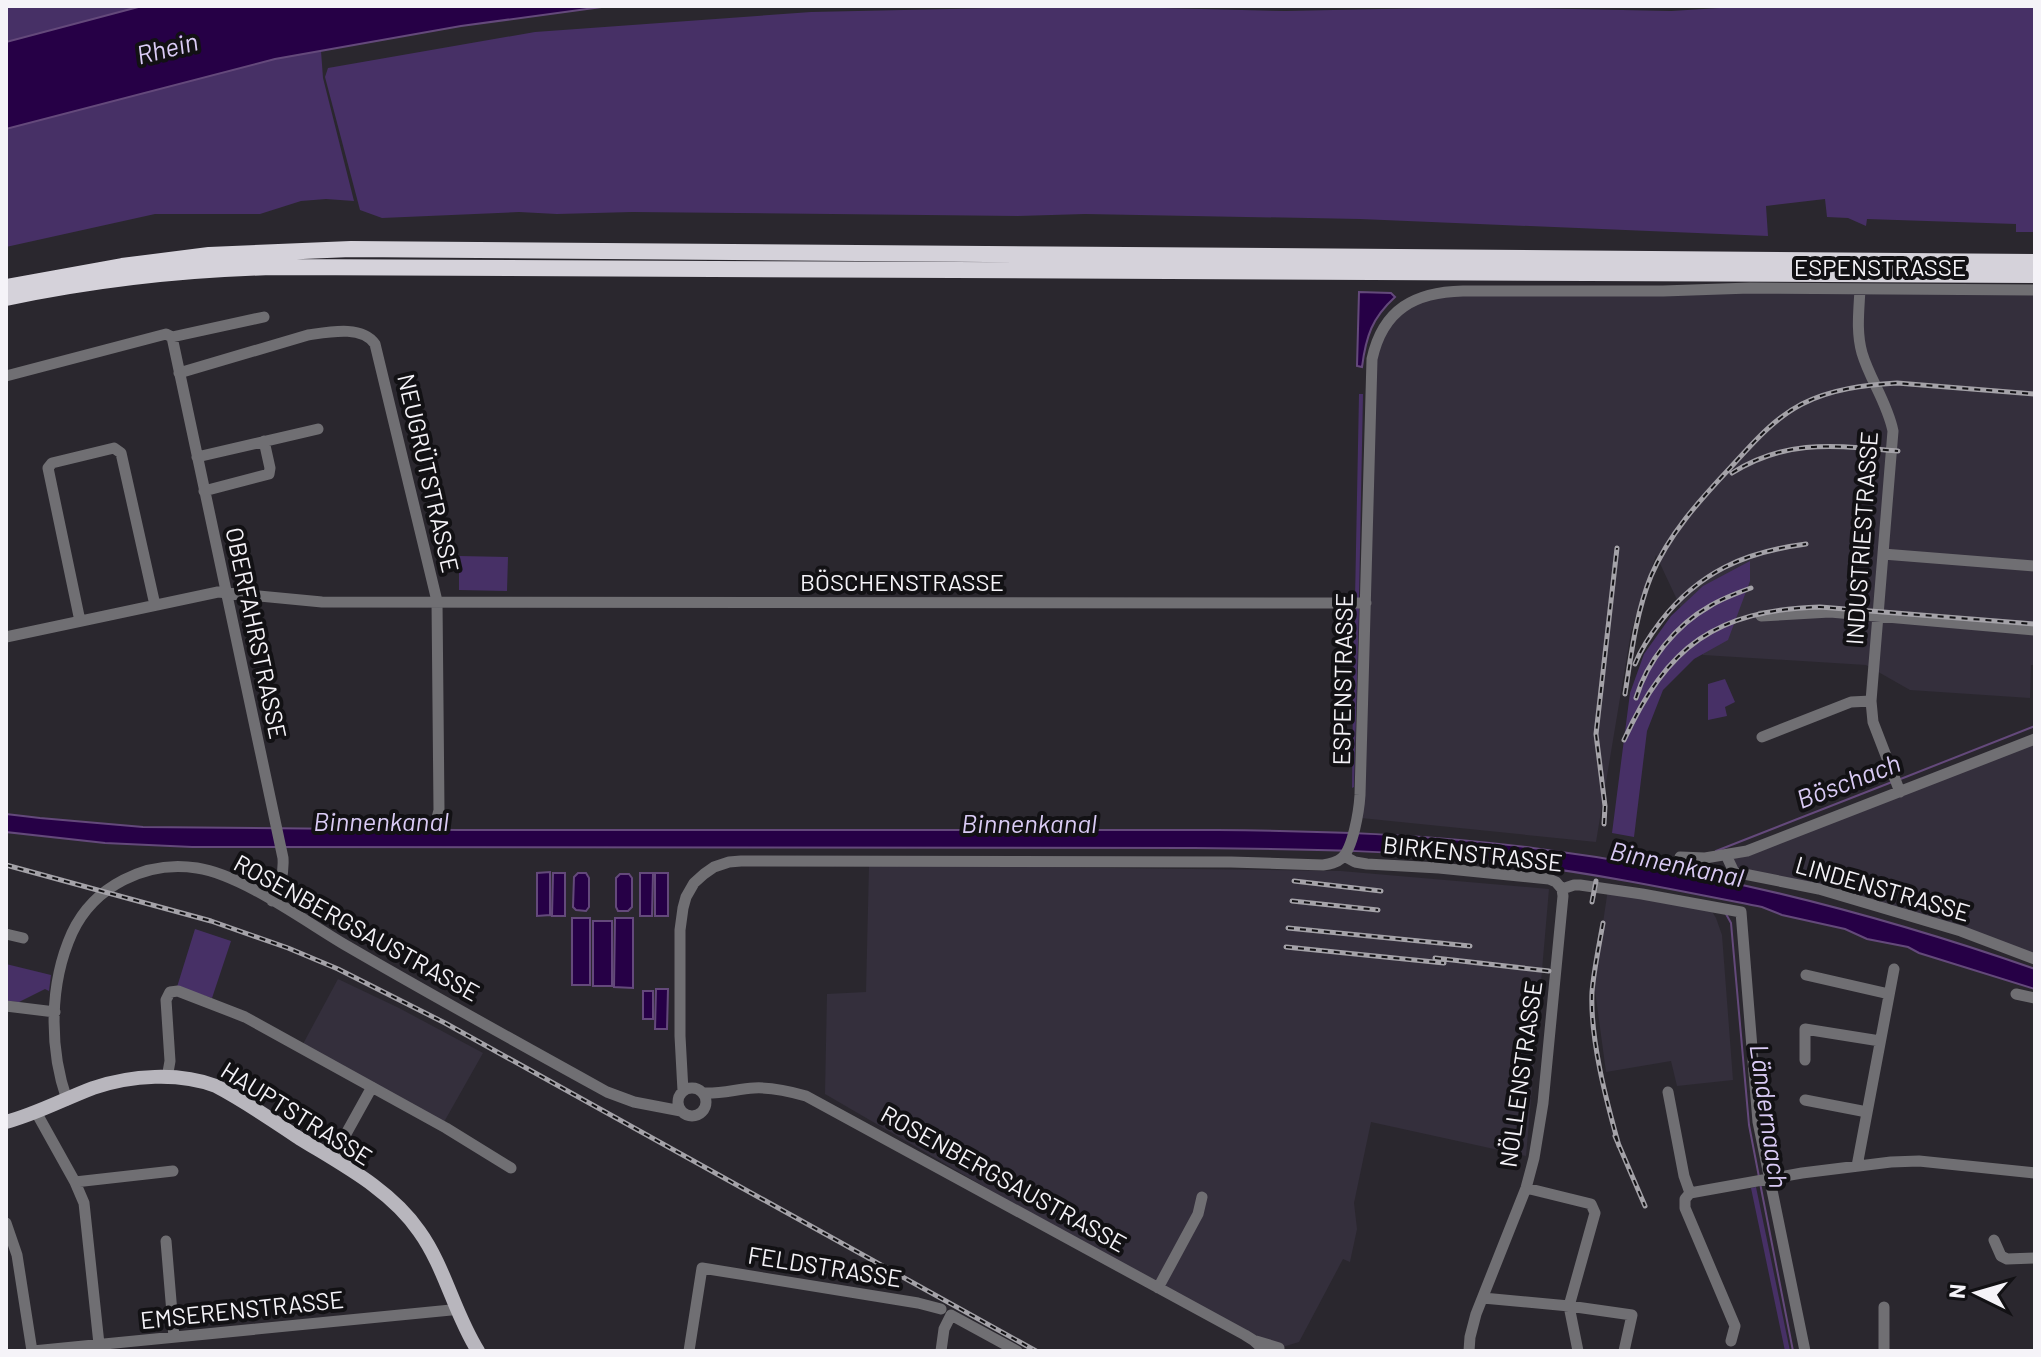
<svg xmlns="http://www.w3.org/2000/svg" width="2041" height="1357" font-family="Barlow,sans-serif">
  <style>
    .built { fill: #342f3c }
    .green { fill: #473066 }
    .water { fill: #260046; stroke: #64497b; stroke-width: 2 }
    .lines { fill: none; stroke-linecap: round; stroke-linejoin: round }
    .stream { stroke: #64497b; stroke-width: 2 }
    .minor { stroke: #706f73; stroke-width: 11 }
    .major { stroke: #b8b6bd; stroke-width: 14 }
    .highway { stroke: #d5d2da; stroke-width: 16 }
    .rail-casing { stroke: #a4a2a8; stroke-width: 5 }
    .rail { stroke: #121114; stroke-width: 2; stroke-dasharray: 6; stroke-linecap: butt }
    .labels { text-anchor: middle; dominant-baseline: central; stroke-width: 8; stroke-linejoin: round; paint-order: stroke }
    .street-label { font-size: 24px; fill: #f5f3f8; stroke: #121114 }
    .water-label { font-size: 26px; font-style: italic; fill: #dacbf5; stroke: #121114 }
  </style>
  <rect width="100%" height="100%" fill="#2a272e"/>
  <path class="built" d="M2035 290V665H2031L2030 698 1910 690 1866 665 1703 655 1656 555 1631 632 1596 842 1361 818 1371 383 1382 329 1423 295Z
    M2035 739V959L1961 931 1734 872 1726 855Z
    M869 865 1341 871 1549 889 1526 1156 1371 1122 1354 1203 1357 1229 1350 1262 1343 1259 1299 1342 1279 1348 1162 1290 825 1094 827 994 866 992Z
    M1608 889 1708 905 1716 918 1722 935 1733 1080 1677 1086 1671 1061 1606 1072 1594 983Z
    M338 979 399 1008 483 1053 444 1122 303 1044Z"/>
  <path class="green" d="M6 6H142L6 42Z
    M1081 6 1285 11 1478 7 1671 11 1751 6H2035V232H2016V224L1867 219 1866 226 1848 218 1827 217 1825 199 1766 206 1768 236 1360 219 1085 214 1018 216 632 212 557 214 519 212 382 218 360 210 325 77 328 68 535 32 811 12Z
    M321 51 323 78 354 201 326 199 301 201 260 214H155L6 247V129L275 59Z
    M1359 394H1363L1359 600H1355Z
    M459 556 508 557 507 591 459 590Z
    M1750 561V581L1728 640 1694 659 1663 690 1647 731 1634 837 1612 833 1630 693 1644 654 1671 616 1703 586Z
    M1354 607 1359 608 1354 787 1352 788Z
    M1725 679 1735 702 1725 707 1727 716 1708 720V684Z
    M195 929 231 941 212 998 177 987Z
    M6 964 51 975 49 991 45 989 19 1002 6 1001Z
    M1756 1187 1790 1351H1785L1751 1188Z"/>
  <path class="water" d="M142 6H609L461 26 275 59 6 129V42Z
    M1359 292 1391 293 1395 297C1372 318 1366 336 1362 367L1357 366Z
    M6 814 40 818 143 827 458 830H1217C1323 831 1428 834 1533 848 1705 870 1872 912 2035 969V989L1919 953 1908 947 1867 939 1845 929 1782 915 1762 907C1681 891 1599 874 1517 864 1410 850 1302 849 1194 848L192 847 105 843 6 832Z
    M550 872V915L537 916V873Z
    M553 873H565V916H552Z
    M578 873H586L589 878V907L586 911 576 910 573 907 574 877Z
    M640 873H653L652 916H640Z
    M655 873H668V916H655Z
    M620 874H629L632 878V907L628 911H618L616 907V878Z
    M572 918H590V985H572Z
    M615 918H633V988L614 987Z
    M593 921H612V986H593Z
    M656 989H668L667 1029H655Z
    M643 991H653V1019H643Z"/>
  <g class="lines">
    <path class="stream" d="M1898 780 2035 726
      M1716 851 1892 782
      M1689 875 1702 863
      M1726 914 1731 923 1749 1125 1759 1177
      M1760 1183 1793 1351"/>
    <path class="minor" d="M1860 289C1859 310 1856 332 1862 353 1870 380 1887 402 1893 431L1871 701 1873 722 1900 792
      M172 337 283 858C284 875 280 886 272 901
      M179 373 308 335C329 332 362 325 375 344L437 601 439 810 437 818
      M6 376 166 334 172 337 264 317
      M197 457 318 429
      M204 491 269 474 270 468 264 441
      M1883 554 2035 566
      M1761 616 1830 612 2035 630
      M80 621 48 468 52 463 114 448 121 453 155 605
      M6 637 218 592 322 602 1366 603
      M1762 737 1851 702 1871 701
      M1726 855 1734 872 1819 889 1961 931 2035 959
      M1344 856 1355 862 1367 864 1439 868 1549 879 1556 882 1562 889
      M1680 857 1705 858 1747 851 2035 739
      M1562 889 1574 885H1580L1642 894 1741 912 1758 1122 1805 1351
      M6 934 23 938
      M1806 975 1889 994
      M2016 994 2035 998
      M6 1006 55 1012
      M1805 1060V1029L1880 1041
      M167 1078 170 1061 166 1000 170 992 178 991 245 1017 446 1128 511 1168
      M678 1102a14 14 0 1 1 28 0a14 14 0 1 1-28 0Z
      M683 1091 680 1036V930L683 908 686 897 694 883 704 874 714 867 729 862 741 861 1231 862 1323 865C1330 864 1336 863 1342 858 1353 848 1359 811 1360 795L1372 359C1383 309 1415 292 1463 291H1663L1750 288 2035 290
      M1668 1092 1684 1176 1690 1193 1685 1199V1208L1735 1326 1731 1341
      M703 1093C721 1094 737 1089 754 1088 772 1087 789 1091 806 1096L1245 1335 1253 1340 1265 1351
      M67 1100C49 1048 49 984 72 933 94 886 146 860 197 868 243 875 306 922 347 946 433 996 520 1044 607 1092L634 1102 681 1111
      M1805 1100 1867 1112
      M36 1112 75 1182 84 1203 99 1344
      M332 1159 372 1087
      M1857 1166 1894 969
      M75 1182 173 1171
      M1526 1188 1591 1204 1595 1213 1569 1306 1578 1351
      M1690 1193 1802 1173 1891 1162 1919 1161 2035 1173
      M6 1223 17 1255 32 1351
      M1994 1240 2001 1256 2007 1259 2035 1258
      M166 1241 174 1337
      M1158 1288 1198 1214 1202 1197
      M1483 1298 1569 1306 1632 1315 1624 1351
      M1884 1307V1351
      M1256 1341 1279 1348
      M33 1351 451 1310 455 1308
      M689 1351 702 1268 918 1303 941 1309
      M941 1351 944 1329 951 1315 1017 1351
      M1469 1351 1470 1337 1476 1314 1526 1188 1534 1158 1543 1103 1563 896 1562 889"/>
    <path class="major" d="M6 1122C36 1114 64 1099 93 1088 131 1075 179 1072 216 1086 245 1101 272 1120 299 1138 341 1164 390 1189 419 1231 445 1267 454 1313 478 1351"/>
    <path class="highway" d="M6 287 122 266 209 255 351 249 2035 262
      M6 298C96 279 186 269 277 267L2035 275"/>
    <defs>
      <path id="rail" d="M1732 473C1787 438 1837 446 1898 451
        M1635 664C1641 649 1651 634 1661 621 1699 572 1745 552 1806 544
        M1625 694C1631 655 1636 613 1651 576 1669 534 1699 501 1730 468 1752 444 1773 419 1802 404 1831 389 1865 385 1897 383L2035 394
        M1636 698C1647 661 1676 625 1710 606 1723 598 1737 593 1751 588
        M1624 740C1667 646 1716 610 1820 607L2035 624
        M1604 824 1605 806 1596 734 1617 548
        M6 865 211 921 288 948 338 969 445 1023 1036 1351
        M1294 881 1381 891
        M1292 901 1378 910
        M1592 902 1596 881
        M1603 923C1599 946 1594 969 1592 992 1590 1039 1606 1100 1619 1146
        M1288 928 1470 946
        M1286 947 1444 963
        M1435 958 1549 971
        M1615 1136 1645 1206"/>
    </defs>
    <use href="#rail" class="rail-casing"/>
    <use href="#rail" class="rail"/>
  </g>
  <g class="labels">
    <g class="street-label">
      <text x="1880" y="266">ESPENSTRASSE</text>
      <text transform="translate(429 473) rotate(77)">NEUGRÜTSTRASSE</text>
      <text transform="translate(1861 538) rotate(-86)">INDUSTRIESTRASSE</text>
      <text x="902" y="581">BÖSCHENSTRASSE</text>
      <text transform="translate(257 633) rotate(78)">OBERFAHRSTRASSE</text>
      <text transform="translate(1342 679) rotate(-89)">ESPENSTRASSE</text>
      <text transform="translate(1473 853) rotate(6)">BIRKENSTRASSE</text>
      <text transform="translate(1883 888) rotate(16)">LINDENSTRASSE</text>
      <text transform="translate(357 927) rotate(29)">ROSENBERGSAUSTRASSE</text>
      <text transform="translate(1520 1074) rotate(-82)">NÖLLENSTRASSE</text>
      <text transform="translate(297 1113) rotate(32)">HAUPTSTRASSE</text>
      <text transform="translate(1004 1178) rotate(29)">ROSENBERGSAUSTRASSE</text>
      <text transform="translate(825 1266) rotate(9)">FELDSTRASSE</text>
      <text transform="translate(242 1309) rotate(-6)">EMSERENSTRASSE</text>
    </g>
    <g class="water-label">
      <text transform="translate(167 47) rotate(-14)">Rhein</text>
      <text transform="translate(1848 780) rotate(-21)">Böschach</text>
      <text x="381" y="820">Binnenkanal</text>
      <text x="1029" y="822">Binnenkanal</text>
      <text transform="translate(1677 863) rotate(12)">Binnenkanal</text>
      <text transform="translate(1770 1116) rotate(82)">Ländernaach</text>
    </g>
  </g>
  <rect width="2041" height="1357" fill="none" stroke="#f5f3f8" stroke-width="16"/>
  <g transform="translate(1977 1293) rotate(275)" stroke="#121114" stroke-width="6" paint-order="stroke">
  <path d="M0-6L14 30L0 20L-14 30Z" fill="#f5f3f8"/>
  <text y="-12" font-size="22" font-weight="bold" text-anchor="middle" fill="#f5f3f8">N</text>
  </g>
</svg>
